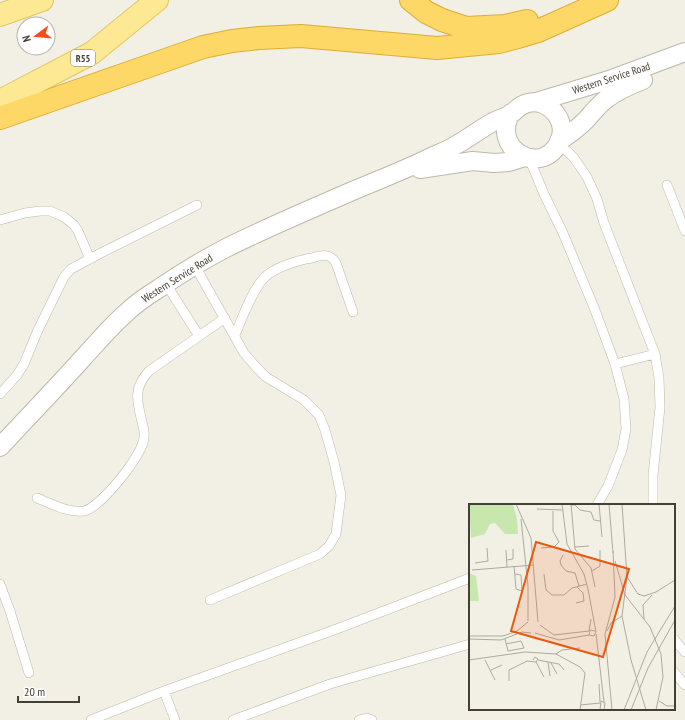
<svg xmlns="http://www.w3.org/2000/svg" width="685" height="720" font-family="'PT Sans Narrow',sans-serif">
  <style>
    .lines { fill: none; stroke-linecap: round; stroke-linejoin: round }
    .lane-casing { stroke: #beb8a8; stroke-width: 10 }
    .street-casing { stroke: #beb8a8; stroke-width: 20 }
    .primary-casing { stroke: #e2c763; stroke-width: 24 }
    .highway-casing { stroke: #dcad36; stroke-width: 24 }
    .lane { stroke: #fff; stroke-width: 9 }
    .street { stroke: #fff; stroke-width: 18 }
    .primary { stroke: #fde893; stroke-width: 22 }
    .highway { stroke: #fdd866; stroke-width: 22 }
    .labels { text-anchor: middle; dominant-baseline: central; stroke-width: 3; stroke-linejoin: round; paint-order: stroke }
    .shield { fill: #fff; stroke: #7d7972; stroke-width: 1 }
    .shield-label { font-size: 10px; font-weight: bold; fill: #454035 }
    .street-label { font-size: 11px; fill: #454035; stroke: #fff }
    .inset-road { fill: none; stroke: #adaa9f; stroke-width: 1 }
    .view { fill: #e8590c; fill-opacity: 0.15; stroke: #e8590c; stroke-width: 2 }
    .inset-edge { fill: none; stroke: #454035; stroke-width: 2 }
  </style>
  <rect width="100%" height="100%" fill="#f2f0e5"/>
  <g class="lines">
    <defs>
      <path id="lane" d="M557 145 567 151 574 158 587 177 597 199 604 223 655 354 659 378 660 407 653 475V505
        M529 158 544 194 563 233 595 310 615 364 624 399 626 429 622 450 608 486 597 505
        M667 185 685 231
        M0 220 25 213 40 211H50L64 217 74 225 78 231 90 259
        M195 266 244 353 256 367 266 377 304 400 319 415 325 430 334 462 341 495 336 534 329 546 320 554 210 600
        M166 284 199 336
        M235 335C242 319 252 290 264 278 273 268 298 260 312 258 322 255 330 253 336 263L353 312
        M615 364 655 354
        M0 394 17 375 24 364 38 330 64 277 71 269 99 254 197 205
        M37 498C52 504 67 513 84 511 100 508 144 454 144 437 145 432 143 427 142 422 137 401 133 388 149 371L225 318
        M0 584 10 611 29 673
        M674 639 677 643 685 652
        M674 672 685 685
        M164 691 175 720
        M91 720 164 691 334 630 470 578
        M233 720 330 684 470 644
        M359 720 367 718 372 720"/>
      <path id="street" d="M536 102 612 79 685 52
        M559 141C569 135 578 128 586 120 592 113 598 106 605 100 616 91 630 85 643 80
        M420 169 473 161 494 163 509 162 525 157
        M0 447C27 418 55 389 82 359 96 344 110 327 126 313 135 304 147 296 158 289 180 274 203 260 226 248 266 228 309 210 350 192 376 181 402 171 427 159 437 154 447 151 456 145 469 138 480 129 493 122 499 119 506 117 511 114 518 109 519 105 528 103 550 98 570 123 558 144 540 177 490 148 511 113"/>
      <path id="primary" d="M0 15 42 0
        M0 101 92 53 157 0"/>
      <path id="highway" d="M411 0 426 12 442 20 466 28 505 26 527 21
        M0 118 203 47 232 41 259 38 301 36 437 48 499 42 518 37 538 31 607 0"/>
    </defs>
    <use href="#lane" class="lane-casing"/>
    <use href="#street" class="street-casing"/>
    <use href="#primary" class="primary-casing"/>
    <use href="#highway" class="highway-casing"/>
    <use href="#lane" class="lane"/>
    <use href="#street" class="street"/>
    <use href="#primary" class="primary"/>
    <use href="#highway" class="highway"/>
  </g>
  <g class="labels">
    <rect class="shield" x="71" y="50" width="24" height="16" rx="3"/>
    <g class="shield-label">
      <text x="83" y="58">R55</text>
    </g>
    <g class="street-label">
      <text transform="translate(611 78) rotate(-18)">Western Service Road</text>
      <text transform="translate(177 278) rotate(-32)">Western Service Road</text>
    </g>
  </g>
  <g transform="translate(469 504)">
    <rect width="206" height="206" fill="#f2f0e5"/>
    <path d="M0 0H44L48 15 49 30H36L26 19 21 20 16 30 2 34ZM0 69 7 72 10 97H0Z" fill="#c8e7ae"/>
    <path class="inset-road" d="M47 0 62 34 69 118M93 0 98 40 115 70 119 85 127 128 125 132 120 131 121 126 126 127M102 0 106 45 122 64 126 83M130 0 133 33M140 0 144 49M153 0 158 73 153 112 162 156 177 206M102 1H106L111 6 122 8 125 16 131 17M68 5 93 6M52 15 59 82V117M106 43 120 42M72 44 85 43 90 38 84 27V7M37 46 38 63M94 51 91 57 92 61 97 67 106 69 110 82M38 56 44 55V45M146 57 156 91 181 123 192 150 194 173 187 206M6 59 19 57 18 44M45 62 47 85 53 87 52 71 46 70M3 66 65 61M123 67 131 62V46M75 70 77 86 83 91H95L103 84 118 80M158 73 169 90 175 92 187 88 206 76M107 99 115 97 114 89 108 83M175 115 174 101 183 91M71 121 85 131 120 127M120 127 122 115M138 127 142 119 153 112M66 129 90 136 120 131M127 130 135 198M0 132H34L48 127 59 118M0 135 32 136 53 128 62 129M36 135 39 147 55 144 52 137 37 140M87 150 93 146 111 144M0 156 56 148 87 150 111 163 116 169 111 206M16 156 26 176M69 156 90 160 95 166M67 158 75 173M79 158 81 172M82 159 88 170M22 166 33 161M40 177V166L58 157 67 158 69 155 66 153 64 156M130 180 131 198M190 197 198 202H206M111 201 131 199M131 206 132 197 136 199 135 206M143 206 136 130 146 93 144 47M155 206 178 148 206 102M162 206 179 164 206 116"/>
    <path class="view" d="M67 38 160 65 134 153 42 127Z"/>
    <rect width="206" height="206" class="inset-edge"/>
  </g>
  <g transform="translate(36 36) rotate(254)"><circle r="19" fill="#ffffff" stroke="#b5b3ae"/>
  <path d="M0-3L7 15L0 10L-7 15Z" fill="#f84c16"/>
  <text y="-6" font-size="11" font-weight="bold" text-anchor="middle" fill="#454035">N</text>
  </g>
  <path d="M18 696v6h61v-6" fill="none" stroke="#454035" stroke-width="2"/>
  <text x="24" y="696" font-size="12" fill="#454035" stroke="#ffffff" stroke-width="3" paint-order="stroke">20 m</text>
</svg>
